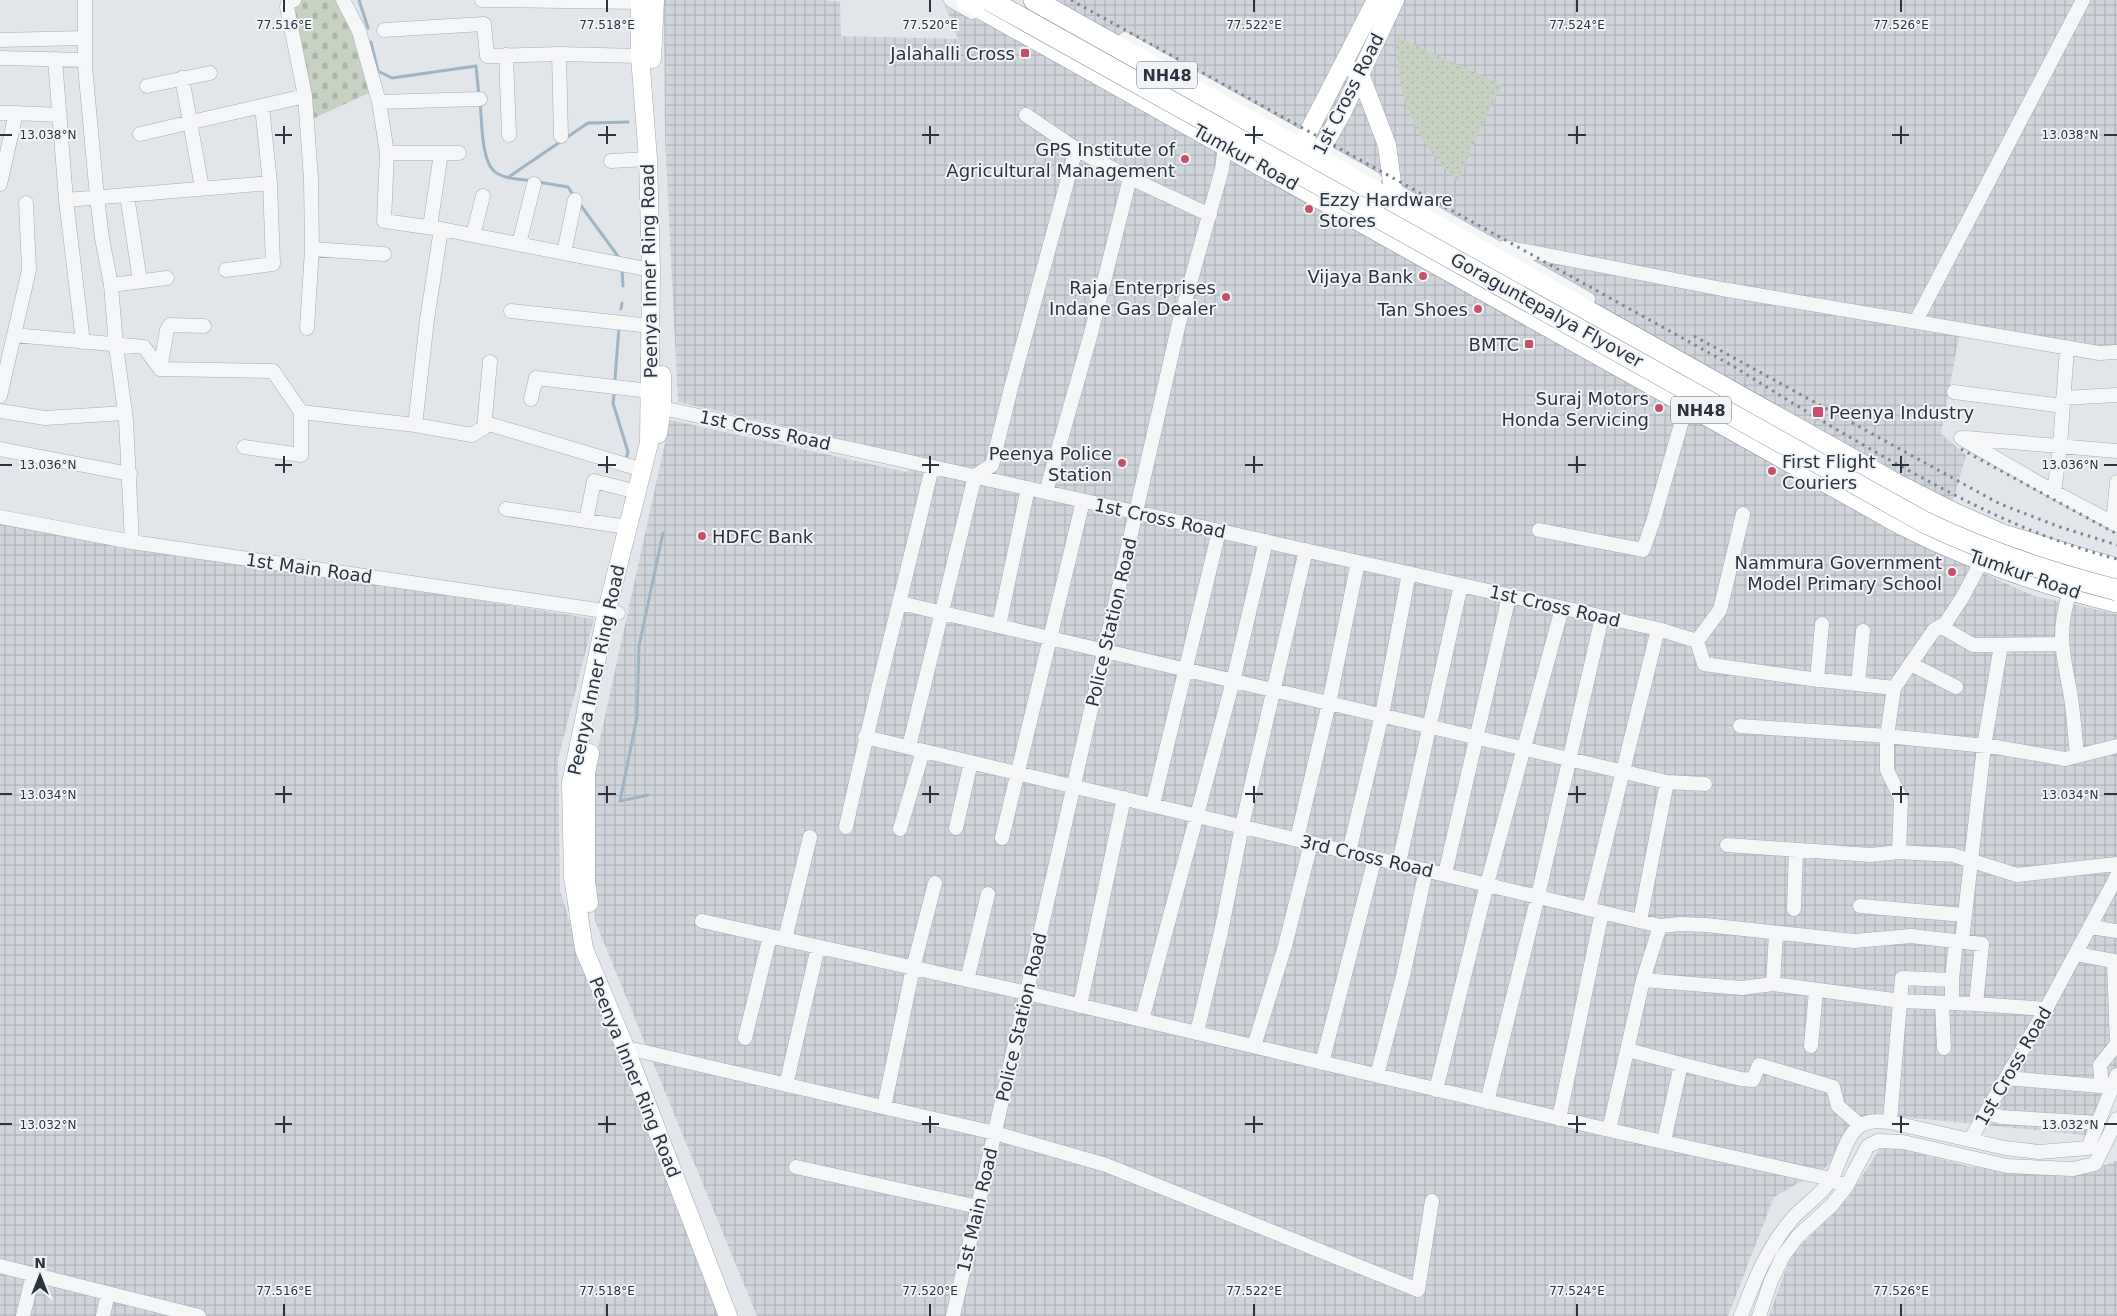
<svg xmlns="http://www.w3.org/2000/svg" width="2117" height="1316" font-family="'DejaVu Sans',sans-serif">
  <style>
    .industrial { fill: url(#industrial-grid) }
    .grass { fill: url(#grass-dots) }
    .cemetery { fill: url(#cemetery-stones) }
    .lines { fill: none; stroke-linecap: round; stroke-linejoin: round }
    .stream { stroke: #9fb5c6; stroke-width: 3 }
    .minor-casing { stroke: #a7acb3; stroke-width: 15 }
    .major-casing { stroke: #a2aab4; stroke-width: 19 }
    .highway-casing { stroke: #8a949f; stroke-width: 22 }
    .minor { stroke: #f4f6f8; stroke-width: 14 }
    .major { stroke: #fff; stroke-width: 18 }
    .highway { stroke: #fff; stroke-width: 21 }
    .rail { stroke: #7c8692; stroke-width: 3; stroke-dasharray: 2.5 5; stroke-linecap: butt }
    .highway-bridge-casing { stroke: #8a949f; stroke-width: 22; stroke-linecap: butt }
    .highway-bridge { stroke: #fff; stroke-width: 21 }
    .ticks { fill: none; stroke: #2b3440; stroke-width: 2 }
    .poi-dot { fill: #c5506a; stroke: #f1f4f7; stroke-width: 2 }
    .labels { text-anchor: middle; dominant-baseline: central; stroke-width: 4; stroke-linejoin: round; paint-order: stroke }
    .shield { fill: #f1f4f7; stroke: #666e77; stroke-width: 1 }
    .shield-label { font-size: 16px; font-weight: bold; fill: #2b3440 }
    .poi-label { font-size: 18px; fill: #2b3440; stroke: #f1f4f7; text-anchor: end }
    .street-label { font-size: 18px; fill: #2b3440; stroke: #f1f4f7 }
    .ticks-label { font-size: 12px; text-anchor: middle; fill: #2b3440; stroke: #f1f4f7; stroke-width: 4; stroke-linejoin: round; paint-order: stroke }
  </style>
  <defs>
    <pattern id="industrial-grid" width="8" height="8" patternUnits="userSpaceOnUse" patternTransform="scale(1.25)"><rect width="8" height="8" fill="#d0d4db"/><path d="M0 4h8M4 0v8" fill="none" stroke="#b3b7bd"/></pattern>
    <pattern id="grass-dots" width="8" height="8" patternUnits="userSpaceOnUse" patternTransform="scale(1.25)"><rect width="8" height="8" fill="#c8d2c3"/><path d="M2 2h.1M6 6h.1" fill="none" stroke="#acb5a9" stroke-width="1.8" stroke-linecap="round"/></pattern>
    <pattern id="cemetery-stones" width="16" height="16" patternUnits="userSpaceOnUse" patternTransform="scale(1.25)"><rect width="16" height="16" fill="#c8d2c3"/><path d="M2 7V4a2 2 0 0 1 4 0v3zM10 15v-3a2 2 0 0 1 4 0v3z" fill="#acb5a9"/></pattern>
  </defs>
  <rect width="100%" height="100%" fill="#e2e5e9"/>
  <path class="industrial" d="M664 0H824L840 2 841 36 958 39 945 6 1021 38 1032 0H2117V349L1961 325 1941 434 1966 455 1938 553 2034 596 2117 614V1078L2096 1136 1873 1114 1826 1167 1774 1197 1728 1316H757L595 921 591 780 670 420 906 472 933 460 678 402 665 137Z
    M0 523 594 619 558 759 560 890 586 977 622 1063 719 1316H0Z
    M1883 1144 1971 1167 2088 1171 2117 1161V1316H1769L1791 1255 1847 1199Z"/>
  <path class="grass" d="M1397 37 1502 85 1484 120 1458 181C1416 143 1395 94 1397 37Z"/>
  <path class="cemetery" d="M288 0H342L369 93 312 119Z"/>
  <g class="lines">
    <path class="stream" d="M359 0 368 28
      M371 42 378 71 392 78 476 66 479 96
      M480 102C482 119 481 160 494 171 502 179 521 179 532 181
      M510 176 588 123 628 122
      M538 182 568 187 574 196
      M579 203 620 259
      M622 269 623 286
      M621 309 622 303
      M615 379 619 327
      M614 395 613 403 628 452 626 459
      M648 795 620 801 637 717 639 646 663 533"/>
    <defs>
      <path id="minor" d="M85 0V66L97 197 102 238 111 285 116 346 126 420 132 542
        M294 0 288 3 287 7 305 96
        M343 0 359 31 379 102 387 153 384 221 441 229 651 270
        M482 0 640 2
        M951 0 972 12
        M384 30 484 24 487 56 559 54 640 56
        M1125 39 1375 179
        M0 40 84 38
        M559 54 561 136
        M506 55 509 135
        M0 58 84 60
        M55 59 66 200 83 342
        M182 78 202 188
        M147 86 210 73
        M379 102 480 99
        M0 113H16
        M1026 115 1076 149
        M140 134 305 96 311 179 312 249 307 328
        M387 153H459
        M611 161 648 159
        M0 184 16 113 60 115
        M1398 192 1588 299
        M127 195 140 281
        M66 200 270 183
        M430 227 441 153
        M441 229 427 320 415 425 472 435 489 424 643 470
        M473 235 483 196
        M519 244 534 184
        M1505 247 1722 289 2099 353 2117 352
        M312 249 384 254
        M564 253 575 200
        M226 270 273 264 270 183 262 107
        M111 285 167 278
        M511 311 651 326
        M1916 321 2083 0
        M14 335 144 347 160 369 273 371 301 412V455L244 447
        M160 369 167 330 170 325 204 326
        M1954 392 2063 406
        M0 396 29 270 26 203
        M2063 398 2117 395
        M531 399 536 378 650 391
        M653 406 888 457 1658 629 1697 641
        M0 411 45 418 125 413
        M301 412 415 425
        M484 428 490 362
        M1961 438 2054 492 2117 525
        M1966 438 2117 451
        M0 449 130 474
        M1046 492 1090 337 1130 178
        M2054 492 2060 446 2067 348
        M506 509 627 527
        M1743 514 1720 610 1697 641 1704 664 1811 679 1894 688
        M0 517 132 542 618 613
        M586 521 594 481 637 492
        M2113 523 2117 482
        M1539 530 1643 550 1653 522 1685 410
        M2068 598C2056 638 2065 660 2071 698 2074 717 2075 737 2077 756
        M900 603 1667 782 1705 784
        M999 626 1028 488
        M1940 626 1973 645 2061 644
        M1911 664 1956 687
        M1817 680 1822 624
        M1858 684 1863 631
        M1740 726 1887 736 1894 688 1934 630 1945 624 1962 598 1978 568
        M865 737 1660 926 1680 924 1706 925 1854 941 1911 936 1982 944 1976 1004 2046 1009
        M909 747 975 476 992 465 1011 388 1076 149 1130 178 1210 215
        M1153 804 1219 531
        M846 827C872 707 904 587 932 467
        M956 828 971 762
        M900 829 923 751
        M1002 838 1083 501
        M1297 839 1329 703 1358 562
        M1727 845 1871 855 1899 852 1901 799 1887 770V736L1996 747 2065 759 2117 746
        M1349 852 1382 715 1409 573
        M1899 852 1953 855 2017 875 2117 864
        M1399 863 1461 585
        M1445 874 1509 596
        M1860 906 1964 915
        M1589 909 1658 629
        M1794 909 1796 850
        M702 921 1027 993 1609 1130 1831 1179 1846 1187
        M1640 921 1667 782
        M2090 927 2117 931
        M785 939 810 837
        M1962 941 1984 746 2001 645
        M2076 954 2114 961 2117 1045
        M967 980 988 894
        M1643 980 1742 988 1773 984 1901 1001 1976 1004
        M1952 980 1956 941
        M1773 984 1776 933
        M1942 1003 1944 1048
        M1080 1006 1124 798
        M1142 1020 1233 681 1266 541
        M1197 1032 1221 932 1242 826 1306 550
        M745 1038 770 936
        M1254 1046 1285 946 1311 843
        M1811 1046 1816 990
        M636 1050 995 1133 1106 1165 1418 1290 1432 1201
        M1628 1050 1681 1064
        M1322 1063 1375 858
        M1377 1075 1403 976 1426 870
        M2006 1078 2112 1087
        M786 1085 818 947
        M2102 1086 2100 1065 2116 1045
        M1436 1090 1487 884 1562 608
        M1487 1102 1538 896 1602 617
        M884 1107 913 968 935 883
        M1986 1112 2001 1117 2098 1123
        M1559 1119 1602 912
        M1890 1122 1902 978 1952 980V1003
        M1609 1130 1643 980 1660 926
        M1970 1140 2046 1009 2117 876
        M1664 1141 1681 1064 1741 1079 1753 1080 1759 1065 1833 1087 1838 1106 1860 1125
        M796 1167 978 1207
        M0 1266 199 1316
        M23 1316 33 1275
        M103 1316 108 1293
        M953 1316 1179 323 1222 169 1225 145 1228 139
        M1741 1316C1754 1281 1767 1248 1792 1219 1804 1205 1822 1195 1832 1178 1840 1163 1846 1134 1861 1125 1870 1120 1880 1121 1890 1122L2005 1148 2039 1152 2088 1148 2117 1075
        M1759 1316 1771 1281 1783 1256 1798 1236 1832 1205 1846 1187 1868 1146 1878 1141 1903 1142 2007 1166 2073 1169 2095 1164 2117 1119"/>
      <path id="major" d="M640 0V56L648 159 651 270 649 443 607 610 571 783 573 877 584 949 625 1047 728 1316
        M652 59 655 0
        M1355 71 1360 74 1387 145 1393 190
        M1294 160 1376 0
        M1310 169 1342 113 1395 0
        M658 434 662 408V375
        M589 903 586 882V773L590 753"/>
      <path id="highway" d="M966 0 1903 525C1972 560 2042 584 2117 602
        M1034 0 1894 483 1953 513 2003 535 2117 569"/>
    </defs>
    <use href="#minor" class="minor-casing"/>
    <use href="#major" class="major-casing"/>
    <use href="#highway" class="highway-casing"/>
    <use href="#minor" class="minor"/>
    <use href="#major" class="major"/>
    <use href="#highway" class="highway"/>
    <path class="rail" d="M1071 0 1733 366C1787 400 1841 433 1897 464 1969 504 2036 538 2117 559
      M1694 336 2000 504 2060 527 2117 545
      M1961 449 2117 534"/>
    <defs>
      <path id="highway-bridge" d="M989 0 1924 522C1986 552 2050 573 2117 590"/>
    </defs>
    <use href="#highway-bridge" class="highway-bridge-casing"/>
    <use href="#highway-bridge" class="highway-bridge"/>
  </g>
  <path class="ticks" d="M284 0V12M607 0V12M930 0V12M1254 0V12M1577 0V12M1901 0V12M284 126V144M607 126V144M930 126V144M1254 126V144M1577 126V144M1901 126V144M0 135H12M275 135H292M598 135H616M922 135H939M1245 135H1263M1568 135H1586M1892 135H1909M2104 135H2117M284 456V473M607 456V473M930 456V473M1254 456V473M1577 456V473M1901 456V473M0 465H12M275 465H292M598 465H616M922 465H939M1245 465H1263M1568 465H1586M1892 465H1909M2104 465H2117M284 786V803M607 786V803M930 786V803M1254 786V803M1577 786V803M1901 786V803M0 794H12M275 794H292M598 794H616M922 794H939M1245 794H1263M1568 794H1586M1892 794H1909M2104 794H2117M284 1116V1133M607 1116V1133M930 1116V1133M1254 1116V1133M1577 1116V1133M1901 1116V1133M0 1124H12M275 1124H292M598 1124H616M922 1124H939M1245 1124H1263M1568 1124H1586M1892 1124H1909M2104 1124H2117M284 1304V1316M607 1304V1316M930 1304V1316M1254 1304V1316M1577 1304V1316M1901 1304V1316"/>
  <g class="poi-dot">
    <rect x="1020" y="48" width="10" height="10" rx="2.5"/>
    <circle cx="1185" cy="159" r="5"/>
    <circle cx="1309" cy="209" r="5"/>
    <circle cx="1423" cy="276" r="5"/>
    <circle cx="1226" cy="297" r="5"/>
    <circle cx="1478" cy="309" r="5"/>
    <rect x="1524" y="339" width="10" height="10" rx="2.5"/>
    <circle cx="1659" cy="408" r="5"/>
    <rect x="1812" y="406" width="12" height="12" rx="2.5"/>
    <circle cx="1122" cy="463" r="5"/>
    <circle cx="1772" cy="471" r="5"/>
    <circle cx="702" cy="536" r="5"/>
    <circle cx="1952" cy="572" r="5"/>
  </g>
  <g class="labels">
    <g class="shield">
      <rect x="1137" y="61.5" width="60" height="27" rx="4"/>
      <rect x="1671" y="396.5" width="60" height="27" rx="4"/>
    </g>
    <g class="shield-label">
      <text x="1167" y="75">NH48</text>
      <text x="1701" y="410">NH48</text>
    </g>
    <g class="poi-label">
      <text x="1015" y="53">Jalahalli Cross</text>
      <text x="1175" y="149">GPS Institute of<tspan x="1175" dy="21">Agricultural Management</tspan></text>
      <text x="1319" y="199" text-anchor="start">Ezzy Hardware<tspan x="1319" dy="21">Stores</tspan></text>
      <text x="1413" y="276">Vijaya Bank</text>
      <text x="1216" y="287">Raja Enterprises<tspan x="1216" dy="21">Indane Gas Dealer</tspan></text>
      <text x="1468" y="309">Tan Shoes</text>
      <text x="1519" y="344">BMTC</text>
      <text x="1649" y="398">Suraj Motors<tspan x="1649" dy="21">Honda Servicing</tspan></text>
      <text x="1829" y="412" text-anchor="start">Peenya Industry</text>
      <text x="1112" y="453">Peenya Police<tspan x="1112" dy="21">Station</tspan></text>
      <text x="1782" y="461" text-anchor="start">First Flight<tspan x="1782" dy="21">Couriers</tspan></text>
      <text x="712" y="536" text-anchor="start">HDFC Bank</text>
      <text x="1942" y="562">Nammura Government<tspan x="1942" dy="21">Model Primary School</tspan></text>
    </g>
    <g class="street-label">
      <text transform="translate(1348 94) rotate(-63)">1st Cross Road</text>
      <text transform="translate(1246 157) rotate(29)">Tumkur Road</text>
      <text transform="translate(649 271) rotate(-91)">Peenya Inner Ring Road</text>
      <text transform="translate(1547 310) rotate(29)">Goraguntepalya Flyover</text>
      <text transform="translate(765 430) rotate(12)">1st Cross Road</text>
      <text transform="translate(1160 518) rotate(12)">1st Cross Road</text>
      <text transform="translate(309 568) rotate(8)">1st Main Road</text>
      <text transform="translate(2025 574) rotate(19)">Tumkur Road</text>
      <text transform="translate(1555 606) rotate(13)">1st Cross Road</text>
      <text transform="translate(1111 622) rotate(-77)">Police Station Road</text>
      <text transform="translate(596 670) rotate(-78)">Peenya Inner Ring Road</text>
      <text transform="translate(1367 856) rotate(13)">3rd Cross Road</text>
      <text transform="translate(1021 1017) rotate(-77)">Police Station Road</text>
      <text transform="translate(2013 1066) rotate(-60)">1st Cross Road</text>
      <text transform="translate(635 1077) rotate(68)">Peenya Inner Ring Road</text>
      <text transform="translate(977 1210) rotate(-77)">1st Main Road</text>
    </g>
  </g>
  <g class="ticks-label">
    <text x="284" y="29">77.516°E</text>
    <text x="607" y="29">77.518°E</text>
    <text x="930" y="29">77.520°E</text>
    <text x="1254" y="29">77.522°E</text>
    <text x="1577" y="29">77.524°E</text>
    <text x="1901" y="29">77.526°E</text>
    <text x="48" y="139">13.038°N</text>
    <text x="2070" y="139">13.038°N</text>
    <text x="48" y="469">13.036°N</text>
    <text x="2070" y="469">13.036°N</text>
    <text x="48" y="799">13.034°N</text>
    <text x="2070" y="799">13.034°N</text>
    <text x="48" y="1129">13.032°N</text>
    <text x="2070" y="1129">13.032°N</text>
    <text x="284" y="1295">77.516°E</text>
    <text x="607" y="1295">77.518°E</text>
    <text x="930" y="1295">77.520°E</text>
    <text x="1254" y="1295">77.522°E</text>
    <text x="1577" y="1295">77.524°E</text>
    <text x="1901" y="1295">77.526°E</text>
  </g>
  <g transform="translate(40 1276)" stroke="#f1f4f7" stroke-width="4" paint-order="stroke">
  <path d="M0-4L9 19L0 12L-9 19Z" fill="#2b3440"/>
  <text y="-8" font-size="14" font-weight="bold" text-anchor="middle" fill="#2b3440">N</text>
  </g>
</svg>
